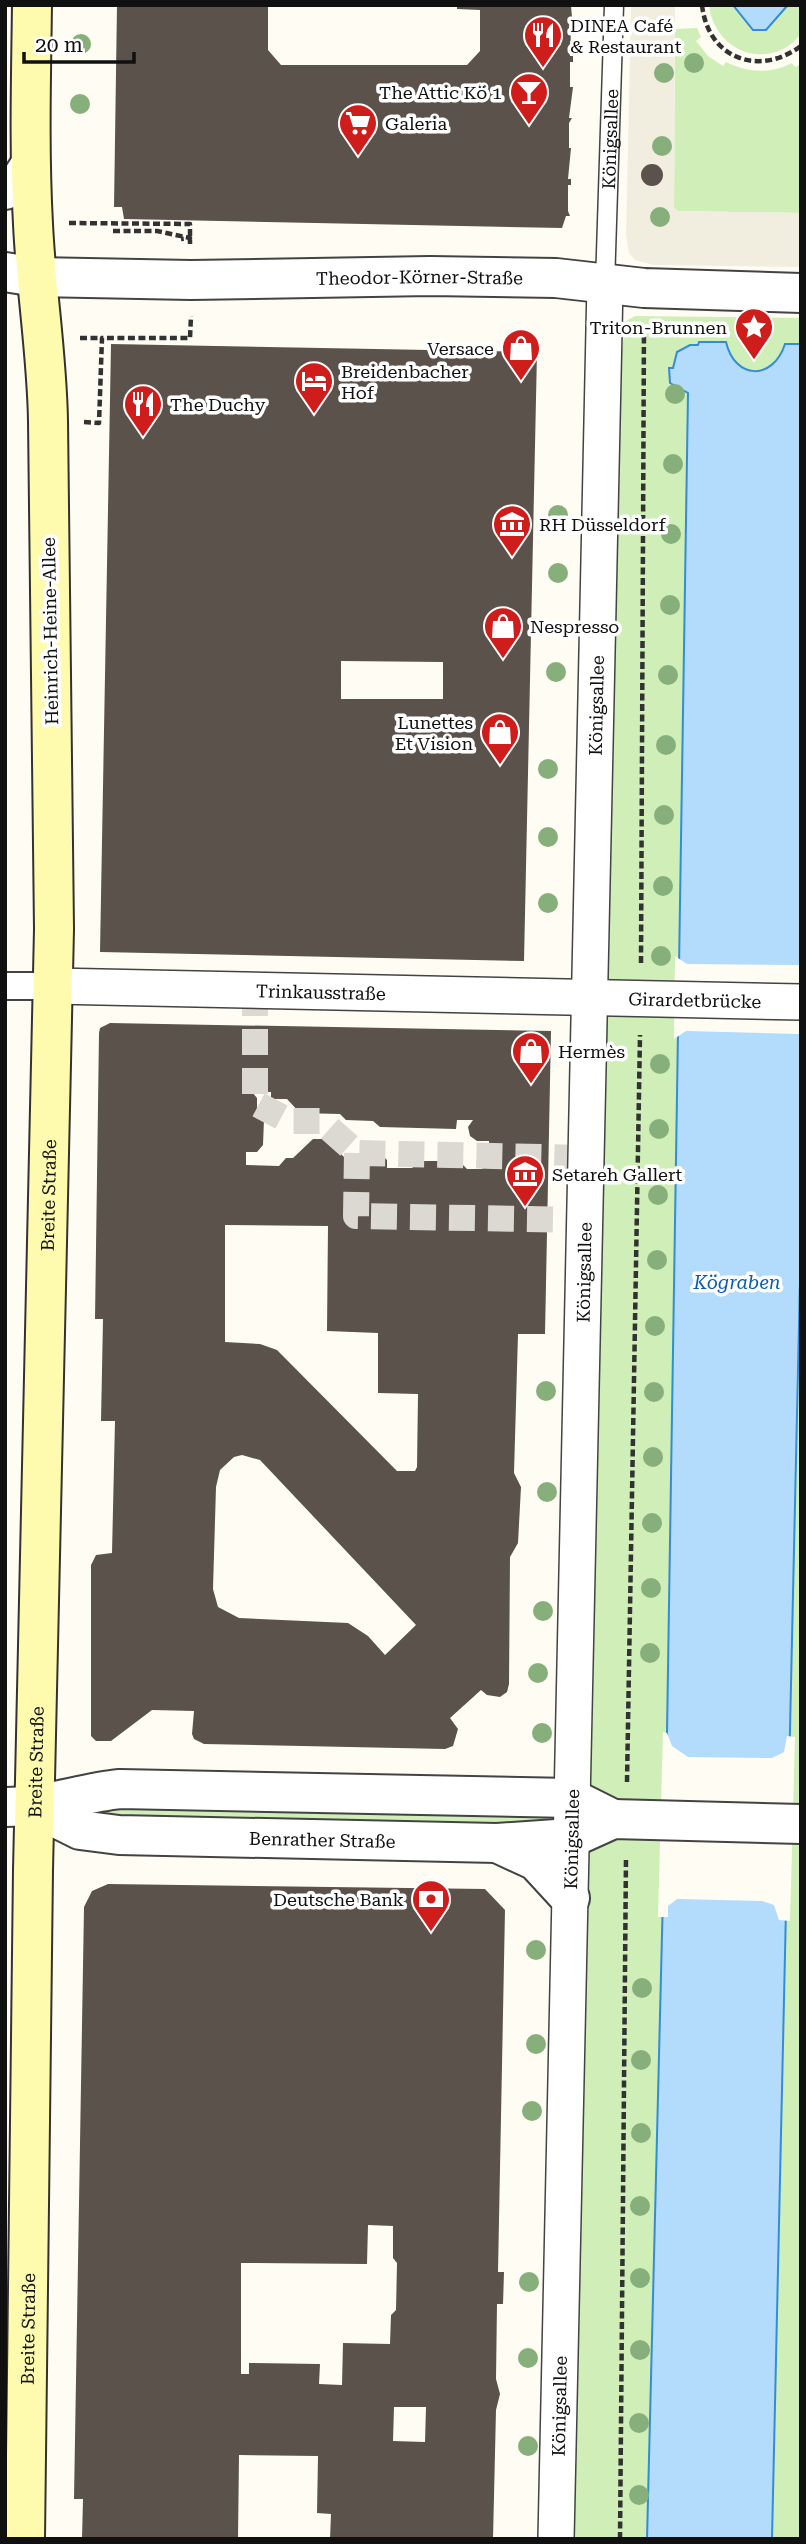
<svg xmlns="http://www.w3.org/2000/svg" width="806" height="2544" font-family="'Roboto Serif',serif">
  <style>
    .green { fill: #d0eeb8 }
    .plaza { fill: #f1eedf }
    .water { fill: #b2dbfc; stroke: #328cd9; stroke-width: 2 }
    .pier { fill: #fffdf3 }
    .building { fill: #5a524b; fill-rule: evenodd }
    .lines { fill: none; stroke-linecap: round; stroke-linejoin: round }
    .pedestrian-tunnel { stroke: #dbd9d1; stroke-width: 26; stroke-dasharray: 26 13; stroke-linecap: butt }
    .service-casing { stroke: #434343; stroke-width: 21 }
    .pedestrian-casing { stroke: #434343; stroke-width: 30 }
    .minor-casing { stroke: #434343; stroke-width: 38 }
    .tertiary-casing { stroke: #434343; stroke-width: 42 }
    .secondary-casing { stroke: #323232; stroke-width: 42 }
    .path { stroke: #323232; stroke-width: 4.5; stroke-dasharray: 7 3.5; stroke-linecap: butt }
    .service { stroke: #fff; stroke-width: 18 }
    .pedestrian { stroke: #fff; stroke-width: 26 }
    .minor { stroke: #fff; stroke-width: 35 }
    .tertiary { stroke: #fff; stroke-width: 38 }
    .secondary { stroke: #fffbae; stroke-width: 38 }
    .tree { fill: #87af7b }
    .labels { text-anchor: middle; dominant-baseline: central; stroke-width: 7; stroke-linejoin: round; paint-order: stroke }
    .poi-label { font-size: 18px; fill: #101010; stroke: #fff; text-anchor: start }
    .street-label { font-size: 18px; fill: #101010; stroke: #fff }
    .water-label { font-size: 19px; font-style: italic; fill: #0c5dae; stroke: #fff }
  </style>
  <rect width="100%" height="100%" fill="#fffdf3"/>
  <path class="green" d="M709 5H801V34C770 73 714 52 709 5Z
    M697 28 701 37 696 41 708 56 723 66 726 62C748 73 771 74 792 63L795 67 801 64V213L677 211 674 207 675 29Z
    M635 316 801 318V2539H573L617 385 626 321Z
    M80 1805 544 1814 549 1822 547 1826 80 1822Z"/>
  <path class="plaza" d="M631 5H675L674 207 678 211 801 213V267L653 265 635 260 629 253 626 235Z"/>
  <path class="water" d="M733 5H787V6L766 30H753Z
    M699 342H726C735 380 773 381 785 344H801V1235L772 2539H647L667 1733 688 393 670 383 669 368H673L677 352 690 345H698Z"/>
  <path class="pier" d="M675 956 687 964 801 965V1038L799 1034 686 1031 674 1039Z
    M663 1732 667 1733 672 1746 688 1757 772 1758 784 1752 787 1736 795 1737 790 1921 779 1920 774 1905 762 1901 677 1899 668 1906V1917H658Z"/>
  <path class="building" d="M117 5H268V50L281 65H467L480 51V10L457 9V5H571L573 31H571L570 56H573V62H570V87H573L569 118H572L569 123V148H571L568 179H571V185H568V211L570 216H566L562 228 124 219 122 207H114Z
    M641 175a11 11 0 1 1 22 0a11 11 0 1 1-22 0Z
    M111 344 537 352 524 961 100 952ZM341 661 443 662V699H341Z
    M110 1023 551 1031 545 1334H518L514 1473 521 1487 518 1543 510 1557 509 1684 507 1692 500 1697 487 1695 481 1690 450 1718 458 1729 453 1746 445 1749 204 1744 194 1739 192 1734 194 1711 152 1710 111 1741H96L91 1736V1565L96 1555 112 1553 115 1421H101L103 1319H95L99 1033 100 1028ZM251 1091 271 1092V1099H287L300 1113 340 1114 346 1120 373 1121 380 1127 456 1129 457 1120H473L468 1127 470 1136 477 1141H489V1162L482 1169H467L459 1161H420L412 1168H387V1160L380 1153H366L360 1159H346L326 1139H313L293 1158H286L279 1166 246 1165V1152H257L263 1145 264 1119 257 1112V1098ZM225 1225 328 1226 327 1331 378 1333V1393L418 1394 417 1467 415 1471H397L277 1350 260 1344 225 1342ZM242 1455 260 1460 416 1625 385 1655 368 1636 348 1623 239 1618 218 1607 213 1589 216 1487 220 1470 234 1457Z
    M108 1884 485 1889 505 1910 498 2272H504L503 2304H497L496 2379 500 2394 496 2410 493 2539H330L331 2514 317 2513 318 2456 239 2455 238 2539H82L83 2499H74L84 1907 92 1891ZM368 2225 393 2226V2258L397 2263 396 2310 391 2315 390 2344 343 2343 342 2385 319 2384 320 2364 249 2363V2374H241V2263L367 2264ZM394 2407H426L425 2442 393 2441Z"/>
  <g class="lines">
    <path class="pedestrian-tunnel" d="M255 990V1103L289 1121H321L357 1153 585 1158
      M357 1153 356 1216 583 1220"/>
    <defs>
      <g id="service">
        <path id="s1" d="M605 284 614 5"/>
      </g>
      <path id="pedestrian" d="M5 986H53"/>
      <g id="minor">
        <path id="s2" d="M53 986 801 1002"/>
        <path id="s3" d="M556 2539 605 284"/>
      </g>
      <g id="tertiary">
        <path d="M5 190 19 182 30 165"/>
        <path id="s4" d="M5 272 36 277 191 280 430 276 556 278 644 288 801 293"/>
        <path d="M5 1807C44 1807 81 1793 120 1789L571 1798 613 1819"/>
        <path id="s5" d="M34 1807 80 1830 119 1835 497 1843 571 1838 613 1819 801 1824"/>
        <path d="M497 1843 536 1861 570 1898"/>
      </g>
      <g id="secondary">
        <path id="s6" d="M25 2539 33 1870 54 929 48 421C47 355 36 290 33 224 29 151 31 78 32 5"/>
      </g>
    </defs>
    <use href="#service" class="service-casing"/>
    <use href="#pedestrian" class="pedestrian-casing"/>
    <use href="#minor" class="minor-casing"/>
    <use href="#tertiary" class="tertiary-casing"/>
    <use href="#secondary" class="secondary-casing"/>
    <path class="path" d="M702 5C708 59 759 77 801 46
      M69 223 190 224V244
      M113 231H157L190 238 181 239
      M80 338H102
      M84 422 99 423 102 338H190L191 316
      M641 963 644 324
      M627 1782 640 1035
      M620 2539 626 1857"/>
    <use href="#service" class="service"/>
    <use href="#pedestrian" class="pedestrian"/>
    <use href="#minor" class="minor"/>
    <use href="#tertiary" class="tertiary"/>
    <use href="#secondary" class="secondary"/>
  </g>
  <g class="tree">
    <circle cx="81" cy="44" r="10"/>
    <circle cx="694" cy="63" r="10"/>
    <circle cx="664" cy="73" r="10"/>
    <circle cx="80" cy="104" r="10"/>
    <circle cx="662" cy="146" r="10"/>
    <circle cx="660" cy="217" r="10"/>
    <circle cx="675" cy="394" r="10"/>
    <circle cx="673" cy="464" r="10"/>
    <circle cx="558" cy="515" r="10"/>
    <circle cx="671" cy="534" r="10"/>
    <circle cx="558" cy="573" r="10"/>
    <circle cx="670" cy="605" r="10"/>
    <circle cx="556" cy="672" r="10"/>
    <circle cx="668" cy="675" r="10"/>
    <circle cx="666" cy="745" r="10"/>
    <circle cx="548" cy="769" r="10"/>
    <circle cx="664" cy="815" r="10"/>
    <circle cx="548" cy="837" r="10"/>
    <circle cx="663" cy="886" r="10"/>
    <circle cx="548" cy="903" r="10"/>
    <circle cx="661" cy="956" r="10"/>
    <circle cx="660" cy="1064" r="10"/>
    <circle cx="659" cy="1129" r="10"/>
    <circle cx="658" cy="1195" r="10"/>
    <circle cx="657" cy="1260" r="10"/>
    <circle cx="655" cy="1326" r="10"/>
    <circle cx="546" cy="1391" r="10"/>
    <circle cx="654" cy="1392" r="10"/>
    <circle cx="653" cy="1457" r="10"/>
    <circle cx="547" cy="1492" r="10"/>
    <circle cx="652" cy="1523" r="10"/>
    <circle cx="651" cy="1588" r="10"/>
    <circle cx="543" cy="1611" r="10"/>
    <circle cx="650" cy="1653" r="10"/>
    <circle cx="538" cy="1673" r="10"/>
    <circle cx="542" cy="1733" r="10"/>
    <circle cx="536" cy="1950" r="10"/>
    <circle cx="642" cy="1988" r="10"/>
    <circle cx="536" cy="2044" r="10"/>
    <circle cx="641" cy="2060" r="10"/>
    <circle cx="532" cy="2111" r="10"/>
    <circle cx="641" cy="2133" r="10"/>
    <circle cx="640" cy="2206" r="10"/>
    <circle cx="640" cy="2278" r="10"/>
    <circle cx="529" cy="2282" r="10"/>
    <circle cx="640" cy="2350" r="10"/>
    <circle cx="528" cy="2358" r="10"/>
    <circle cx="639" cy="2423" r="10"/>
    <circle cx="528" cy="2446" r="10"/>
    <circle cx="639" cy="2495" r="10"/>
  </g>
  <defs>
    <symbol id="restaurant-pin" viewBox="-11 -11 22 30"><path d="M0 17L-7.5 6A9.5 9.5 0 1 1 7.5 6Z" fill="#ce1d1a" stroke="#fff"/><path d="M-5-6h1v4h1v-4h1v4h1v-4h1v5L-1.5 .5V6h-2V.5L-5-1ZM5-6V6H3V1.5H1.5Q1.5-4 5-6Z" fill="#fff"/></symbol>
    <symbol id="bar-pin" viewBox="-11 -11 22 30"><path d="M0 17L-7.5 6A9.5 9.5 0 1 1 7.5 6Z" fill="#ce1d1a" stroke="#fff"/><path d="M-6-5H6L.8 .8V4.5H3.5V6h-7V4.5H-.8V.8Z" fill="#fff"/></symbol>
    <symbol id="supermarket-pin" viewBox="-11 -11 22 30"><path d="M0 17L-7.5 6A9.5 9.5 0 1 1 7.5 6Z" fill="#ce1d1a" stroke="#fff"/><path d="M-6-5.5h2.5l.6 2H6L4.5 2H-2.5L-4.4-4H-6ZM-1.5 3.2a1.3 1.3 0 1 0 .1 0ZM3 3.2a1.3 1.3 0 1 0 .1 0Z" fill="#fff"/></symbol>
    <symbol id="sight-pin" viewBox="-11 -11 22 30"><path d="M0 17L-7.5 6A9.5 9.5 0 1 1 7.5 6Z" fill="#ce1d1a" stroke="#fff"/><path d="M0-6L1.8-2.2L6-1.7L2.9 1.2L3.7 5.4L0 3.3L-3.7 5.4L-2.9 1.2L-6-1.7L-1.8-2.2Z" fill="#fff"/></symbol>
    <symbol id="shop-pin" viewBox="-11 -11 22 30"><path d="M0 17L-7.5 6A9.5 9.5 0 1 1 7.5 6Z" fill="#ce1d1a" stroke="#fff"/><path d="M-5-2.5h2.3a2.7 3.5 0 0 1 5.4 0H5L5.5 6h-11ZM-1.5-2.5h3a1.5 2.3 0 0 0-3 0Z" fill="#fff"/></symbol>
    <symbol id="hotel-pin" viewBox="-11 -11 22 30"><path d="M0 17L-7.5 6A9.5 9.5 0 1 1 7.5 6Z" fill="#ce1d1a" stroke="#fff"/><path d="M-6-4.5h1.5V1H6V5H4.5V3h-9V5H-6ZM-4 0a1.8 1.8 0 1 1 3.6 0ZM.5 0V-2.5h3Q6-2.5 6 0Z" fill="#fff"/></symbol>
    <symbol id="museum-pin" viewBox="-11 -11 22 30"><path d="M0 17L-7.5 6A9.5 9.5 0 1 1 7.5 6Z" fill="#ce1d1a" stroke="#fff"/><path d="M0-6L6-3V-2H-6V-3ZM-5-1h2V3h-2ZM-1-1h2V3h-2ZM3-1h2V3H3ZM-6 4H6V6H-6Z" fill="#fff"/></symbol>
    <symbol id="bank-pin" viewBox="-11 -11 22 30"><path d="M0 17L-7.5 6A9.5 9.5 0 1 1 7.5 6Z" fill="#ce1d1a" stroke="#fff"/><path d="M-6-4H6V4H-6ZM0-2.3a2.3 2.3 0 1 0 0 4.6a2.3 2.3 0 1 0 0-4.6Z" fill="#fff"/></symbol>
  </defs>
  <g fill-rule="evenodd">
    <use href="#restaurant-pin" x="521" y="13" width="44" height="60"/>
    <use href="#bar-pin" x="507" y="70" width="44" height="60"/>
    <use href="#supermarket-pin" x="336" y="101" width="44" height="60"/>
    <use href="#sight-pin" x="732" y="305" width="44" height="60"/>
    <use href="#shop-pin" x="499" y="326" width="44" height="60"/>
    <use href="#hotel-pin" x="292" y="359" width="44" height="60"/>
    <use href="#restaurant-pin" x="121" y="382" width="44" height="60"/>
    <use href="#museum-pin" x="490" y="502" width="44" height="60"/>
    <use href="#shop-pin" x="481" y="604" width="44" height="60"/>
    <use href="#shop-pin" x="478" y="710" width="44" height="60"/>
    <use href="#shop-pin" x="509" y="1029" width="44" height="60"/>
    <use href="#museum-pin" x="503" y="1152" width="44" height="60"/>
    <use href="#bank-pin" x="409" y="1877" width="44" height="60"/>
  </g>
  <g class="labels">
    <g class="poi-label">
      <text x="570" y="25">DINEA Café<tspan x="570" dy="21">&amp; Restaurant</tspan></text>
      <text x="502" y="92" text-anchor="end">The Attic Kö 1</text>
      <text x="385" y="123">Galeria</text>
      <text x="727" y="327" text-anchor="end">Triton-Brunnen</text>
      <text x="494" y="348" text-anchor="end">Versace</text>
      <text x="341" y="371">Breidenbacher<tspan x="341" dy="21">Hof</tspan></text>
      <text x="170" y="404">The Duchy</text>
      <text x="539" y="524">RH Düsseldorf</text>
      <text x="530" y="626">Nespresso</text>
      <text x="473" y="722" text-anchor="end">Lunettes<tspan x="473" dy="21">Et Vision</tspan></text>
      <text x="558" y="1051">Hermès</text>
      <text x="552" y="1174">Setareh Gallert</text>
      <text x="404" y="1899" text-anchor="end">Deutsche Bank</text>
    </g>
    <g class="street-label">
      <text stroke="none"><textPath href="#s1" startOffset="145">Königsallee</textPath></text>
      <text stroke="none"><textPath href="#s4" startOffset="415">Theodor-Körner-Straße</textPath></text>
      <text transform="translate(50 631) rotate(-91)">Heinrich-Heine-Allee</text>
      <text stroke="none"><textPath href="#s3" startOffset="1834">Königsallee</textPath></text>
      <text stroke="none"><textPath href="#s2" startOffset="268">Trinkausstraße</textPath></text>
      <text stroke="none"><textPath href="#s2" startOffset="642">Girardetbrücke</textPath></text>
      <text stroke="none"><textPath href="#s6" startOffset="1344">Breite Straße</textPath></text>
      <text stroke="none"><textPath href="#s3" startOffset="1267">Königsallee</textPath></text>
      <text stroke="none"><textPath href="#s6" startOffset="777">Breite Straße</textPath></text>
      <text stroke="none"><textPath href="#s5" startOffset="294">Benrather Straße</textPath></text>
      <text stroke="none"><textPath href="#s3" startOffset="700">Königsallee</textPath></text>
      <text stroke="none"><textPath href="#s6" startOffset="210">Breite Straße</textPath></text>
      <text stroke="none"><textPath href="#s3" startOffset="133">Königsallee</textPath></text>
    </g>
    <g class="water-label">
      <text x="737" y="1282">Kögraben</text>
    </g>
  </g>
  <rect width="806" height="2544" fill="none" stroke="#101010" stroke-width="14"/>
  <path d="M24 52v10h110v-10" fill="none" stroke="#101010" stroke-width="3.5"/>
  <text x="35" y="52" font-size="21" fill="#101010" stroke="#ffffff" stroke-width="5" paint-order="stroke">20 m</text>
</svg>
